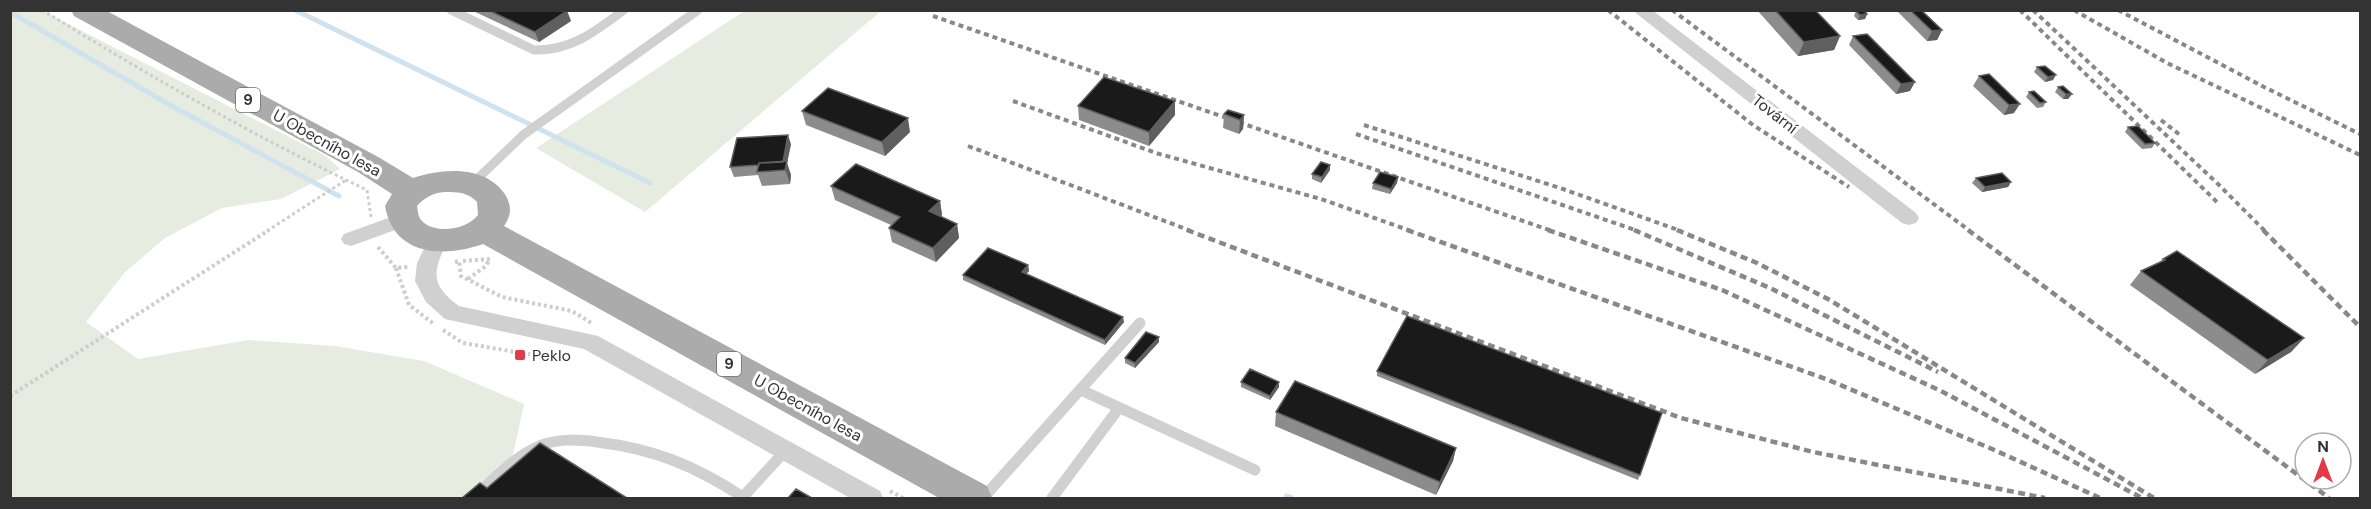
<svg xmlns="http://www.w3.org/2000/svg" width="2371" height="509" font-family="'DM Sans',sans-serif">
  <style>
    .green { fill: #e6ecdf }
    .lines { fill: none; stroke-linecap: round; stroke-linejoin: round }
    .stream-far1 { stroke: #cfe2ee; stroke-width: 5 }
    .stream { stroke: #cfe2ee; stroke-width: 7 }
    .path-far1 { stroke: #cdcdcd; stroke-width: 3; stroke-dasharray: 3 3; stroke-linecap: butt }
    .path { stroke: #cdcdcd; stroke-width: 4; stroke-dasharray: 3 3; stroke-linecap: butt }
    .service-far1 { stroke: #d0d0d0; stroke-width: 9 }
    .service { stroke: #d0d0d0; stroke-width: 11 }
    .minor { fill: #d0d0d0; fill-rule: evenodd }
    .primary { fill: #ababab; fill-rule: evenodd }
    .rail-far1 { stroke: #888; stroke-width: 4; stroke-dasharray: 5 4; stroke-linecap: butt }
    .rail { stroke: #888; stroke-width: 4.5; stroke-dasharray: 7 4.5; stroke-linecap: butt }
    .wall { fill: #8c8c8c }
    .shaded-wall { fill: #5f5f5f }
    .building { fill: #1a1a1a; stroke: #5f5f5f; stroke-width: 1.5 }
    .poi-dot { fill: #e63946; stroke: #fff; stroke-width: 2 }
    .labels { text-anchor: middle; dominant-baseline: central; stroke-width: 6; stroke-linejoin: round; paint-order: stroke }
    .shield { fill: #fff; stroke: #707070; stroke-width: 1.5 }
    .shield-label { font-size: 15px; font-weight: bold; fill: #333 }
    .street-label { font-size: 16px; fill: #333; stroke: #fff }
    .poi-label { font-size: 16px; fill: #333; stroke: #fff; text-anchor: start }
  </style>
  <rect width="100%" height="100%" fill="#fff"/>
  <path class="green" d="M746 10 881 11 645 212 536 148Z
    M10 11H43L326 156 340 169 281 199 222 208 165 238 125 272 86 322 138 359 248 340 335 346 424 361 524 404 512 459 466 498H11Z"/>
  <g class="lines">
    <path class="stream-far1" d="M295 10 650 183
      M10 12 170 105 339 196"/>
    <path class="stream" d="M1287 497 1290 498"/>
    <path class="path-far1" d="M42 10C148 75 255 137 367 190L371 217
      M267 231 346 180"/>
    <path class="path" d="M378 247 396 268 409 267
      M463 261 491 259
      M455 262 459 261 461 276 502 297 572 311 593 324
      M396 268 409 305 434 324
      M468 279 486 266 489 260
      M443 330 463 343 527 354H553
      M10 396 269 230
      M890 491 903 498"/>
    <path class="service-far1" d="M451 10 534 50C571 51 596 31 624 10
      M472 184 523 135 698 10"/>
    <path class="service" d="M1081 390 1255 470
      M473 498C494 479 516 455 542 445 560 438 580 440 597 442 655 449 695 466 743 497
      M742 498 786 450
      M983 498 1140 323
      M1052 498 1119 408"/>
    <path class="minor" d="M1632 10H1652L1916 213 1919 218 1916 223 1909 225 1902 223Z
      M402 213 409 215 412 220 409 225 351 246 344 244 341 239 344 234Z
      M438 233 445 235 448 240C433 271 429 284 459 306L598 336 880 491 883 498H850L584 349 445 319 426 302 415 281 417 263 431 235Z"/>
    <path class="primary" d="M71 10H105L380 158 413 178C443 168 487 165 506 196 512 207 511 216 504 226L987 486 992 498H939L483 244C443 258 394 256 385 206L392 194 358 172 74 16ZM445 192C457 192 468 192 477 202L478 215C467 230 434 235 421 220 418 216 418 211 417 206 425 197 433 193 445 192Z"/>
    <path class="rail-far1" d="M1608 10 1753 125 1849 187
      M1672 10 1970 231
      M2020 10 2219 204
      M2033 10 2217 183 2265 231
      M2074 10 2167 63 2360 155
      M2118 10 2264 87 2360 134
      M933 16 1552 231
      M1013 101 1156 153 1321 199 1411 231
      M2161 120 2180 135
      M1364 125 1563 189 1681 231
      M1356 134 1638 231
      M968 146 1191 231"/>
    <path class="rail" d="M1187 230 1681 418 1813 452 2045 498
      M1407 230 1826 379 1992 449 2100 498
      M1548 230 1722 290 1941 391 2142 498
      M1634 230 1770 288 1938 372
      M1677 230 1757 263 1828 299 2154 498
      M1968 230 2329 498
      M2263 230 2360 327"/>
  </g>
  <path class="wall" d="M471 10H564L567 11 571 21 539 42Z
    M1757 10H1815L1840 36 1834 50 1798 56Z
    M1896 10H1921L1942 30 1937 40 1927 41Z
    M1856 11 1867 14 1865 19 1858 20 1854 16Z
    M1853 36 1910 91 1896 94 1849 45Z
    M2037 67 2053 80 2045 82 2034 72Z
    M1989 74 2014 113 2004 115 1973 86 1979 76Z
    M2058 87 2072 94 2068 99H2063L2055 92Z
    M2029 92 2046 102 2043 107 2037 108 2026 97Z
    M1078 106 1175 115 1149 146 1079 120Z
    M802 111 910 132 885 156 806 125Z
    M1224 114 1244 115 1243 129 1239 134 1223 128Z
    M2128 127 2155 143 2152 148 2142 149 2125 132Z
    M791 144 787 163 791 175 790 184 762 186 758 175 734 177 730 167Z
    M1330 170 1321 183 1312 179V174Z
    M1398 177 1397 183 1390 194 1372 189 1373 183Z
    M1976 178 2011 182 2008 187 1982 192 1972 183Z
    M831 186 940 201 942 215 941 217 957 224 959 238 936 262 892 242 889 228 891 225 835 200Z
    M2163 259 2304 338 2291 352 2255 374 2130 285 2141 271 2160 262Z
    M1028 265 1029 271 1026 274 1124 322 1105 345 963 280V275Z
    M1159 342 1135 368 1125 363V358Z
    M1377 371 1640 475 1638 480 1377 376Z
    M1241 382 1279 387 1270 400 1241 387Z
    M1276 412 1456 448 1453 461 1436 495 1275 426Z"/>
  <path class="shaded-wall" d="M567 11 571 21 539 42 535 32Z
    M1867 14 1865 19 1858 20 1860 15Z
    M1942 30 1937 40 1927 41 1932 31Z
    M1840 36 1834 50 1798 56 1804 42Z
    M2056 75 2053 80 2045 82 2048 77Z
    M1915 82 1910 91 1896 94 1901 84Z
    M2066 94H2072L2068 99H2063Z
    M1175 101V115L1149 146V132Z
    M2020 104 2014 113 2004 115 2009 105Z
    M1244 115 1243 129 1239 134 1240 120Z
    M908 118 910 132 885 156 882 142Z
    M788 135 791 144 787 163 791 175 790 184 783 163Z
    M1330 165V170L1321 183 1322 177Z
    M1398 177 1397 183 1390 194 1391 189Z
    M2011 182 2008 187 1982 192 1985 187Z
    M940 201 942 215 932 225 929 211Z
    M957 224 959 238 936 262 933 248Z
    M1028 265 1029 271 1023 277 1022 272Z
    M1123 317 1124 322 1105 345V340Z
    M1159 337V342L1135 368V363Z
    M2304 338 2291 352 2255 374 2268 360Z
    M1279 382V387L1270 400V396Z
    M1456 448 1453 461 1436 495 1440 482Z"/>
  <path class="building" d="M488 10H564L567 11 535 32Z
    M1775 10H1815L1840 36 1804 42Z
    M1864 10 1867 14 1860 15 1856 11Z
    M1910 10H1921L1942 30 1932 31Z
    M1867 34 1915 82 1901 84 1853 36Z
    M2045 66 2056 75 2048 77 2037 67Z
    M1989 74 2020 104 2009 105 1979 76Z
    M1104 77 1175 101 1149 132 1078 106Z
    M2063 86 2072 94H2066L2058 87Z
    M828 88 908 118 882 142 802 111Z
    M2034 91 2046 102 2040 103 2029 92Z
    M1228 110 1244 115 1240 120 1224 114Z
    M2138 126 2155 143 2145 144 2128 127Z
    M788 135 783 162 759 163V165L730 167 737 138Z
    M787 161 785 170 757 172 759 163Z
    M1321 162 1330 165 1322 177 1312 174Z
    M856 164 940 201 929 211 957 224 933 248 889 228 900 217 831 186Z
    M1380 172 1398 177 1391 189 1373 183Z
    M2002 173 2011 182 1985 187 1976 178Z
    M988 248 1028 265 1022 272 1123 317 1105 340 963 275Z
    M2177 251 2304 338 2268 360 2141 271 2165 260 2163 259Z
    M1407 316 1662 413 1640 475 1377 371Z
    M1146 332 1159 337 1135 363 1125 358Z
    M1250 369 1279 382 1270 396 1241 382Z
    M1295 381 1456 448 1440 482 1276 412Z
    M540 443 627 498H462L480 483 487 488Z
    M796 489 812 498H788Z"/>
  <rect class="poi-dot" x="514" y="349" width="12" height="12" rx="3"/>
  <g class="labels">
    <g class="shield">
      <rect x="236" y="88" width="24" height="24" rx="4.5"/>
      <rect x="717" y="352" width="24" height="24" rx="4.5"/>
    </g>
    <g class="shield-label">
      <text x="248" y="100">9</text>
      <text x="729" y="364">9</text>
    </g>
    <g class="street-label">
      <text transform="translate(1775 114) rotate(38)">Tovární</text>
      <text transform="translate(327 143) rotate(29)">U Obecního lesa</text>
      <text transform="translate(808 408) rotate(29)">U Obecního lesa</text>
    </g>
    <g class="poi-label">
      <text x="532" y="355">Peklo</text>
    </g>
  </g>
  <rect width="2371" height="509" fill="none" stroke="#333333" stroke-width="24"/>
  <g transform="translate(2323 461)"><circle r="28" fill="#ffffff" stroke="#adadad" stroke-width="1.5"/>
  <path d="M0-4.5L10 22L0 15L-10 22Z" fill="#e63946"/>
  <text y="-9" font-size="16" font-weight="bold" text-anchor="middle" fill="#333333">N</text>
  </g>
</svg>
